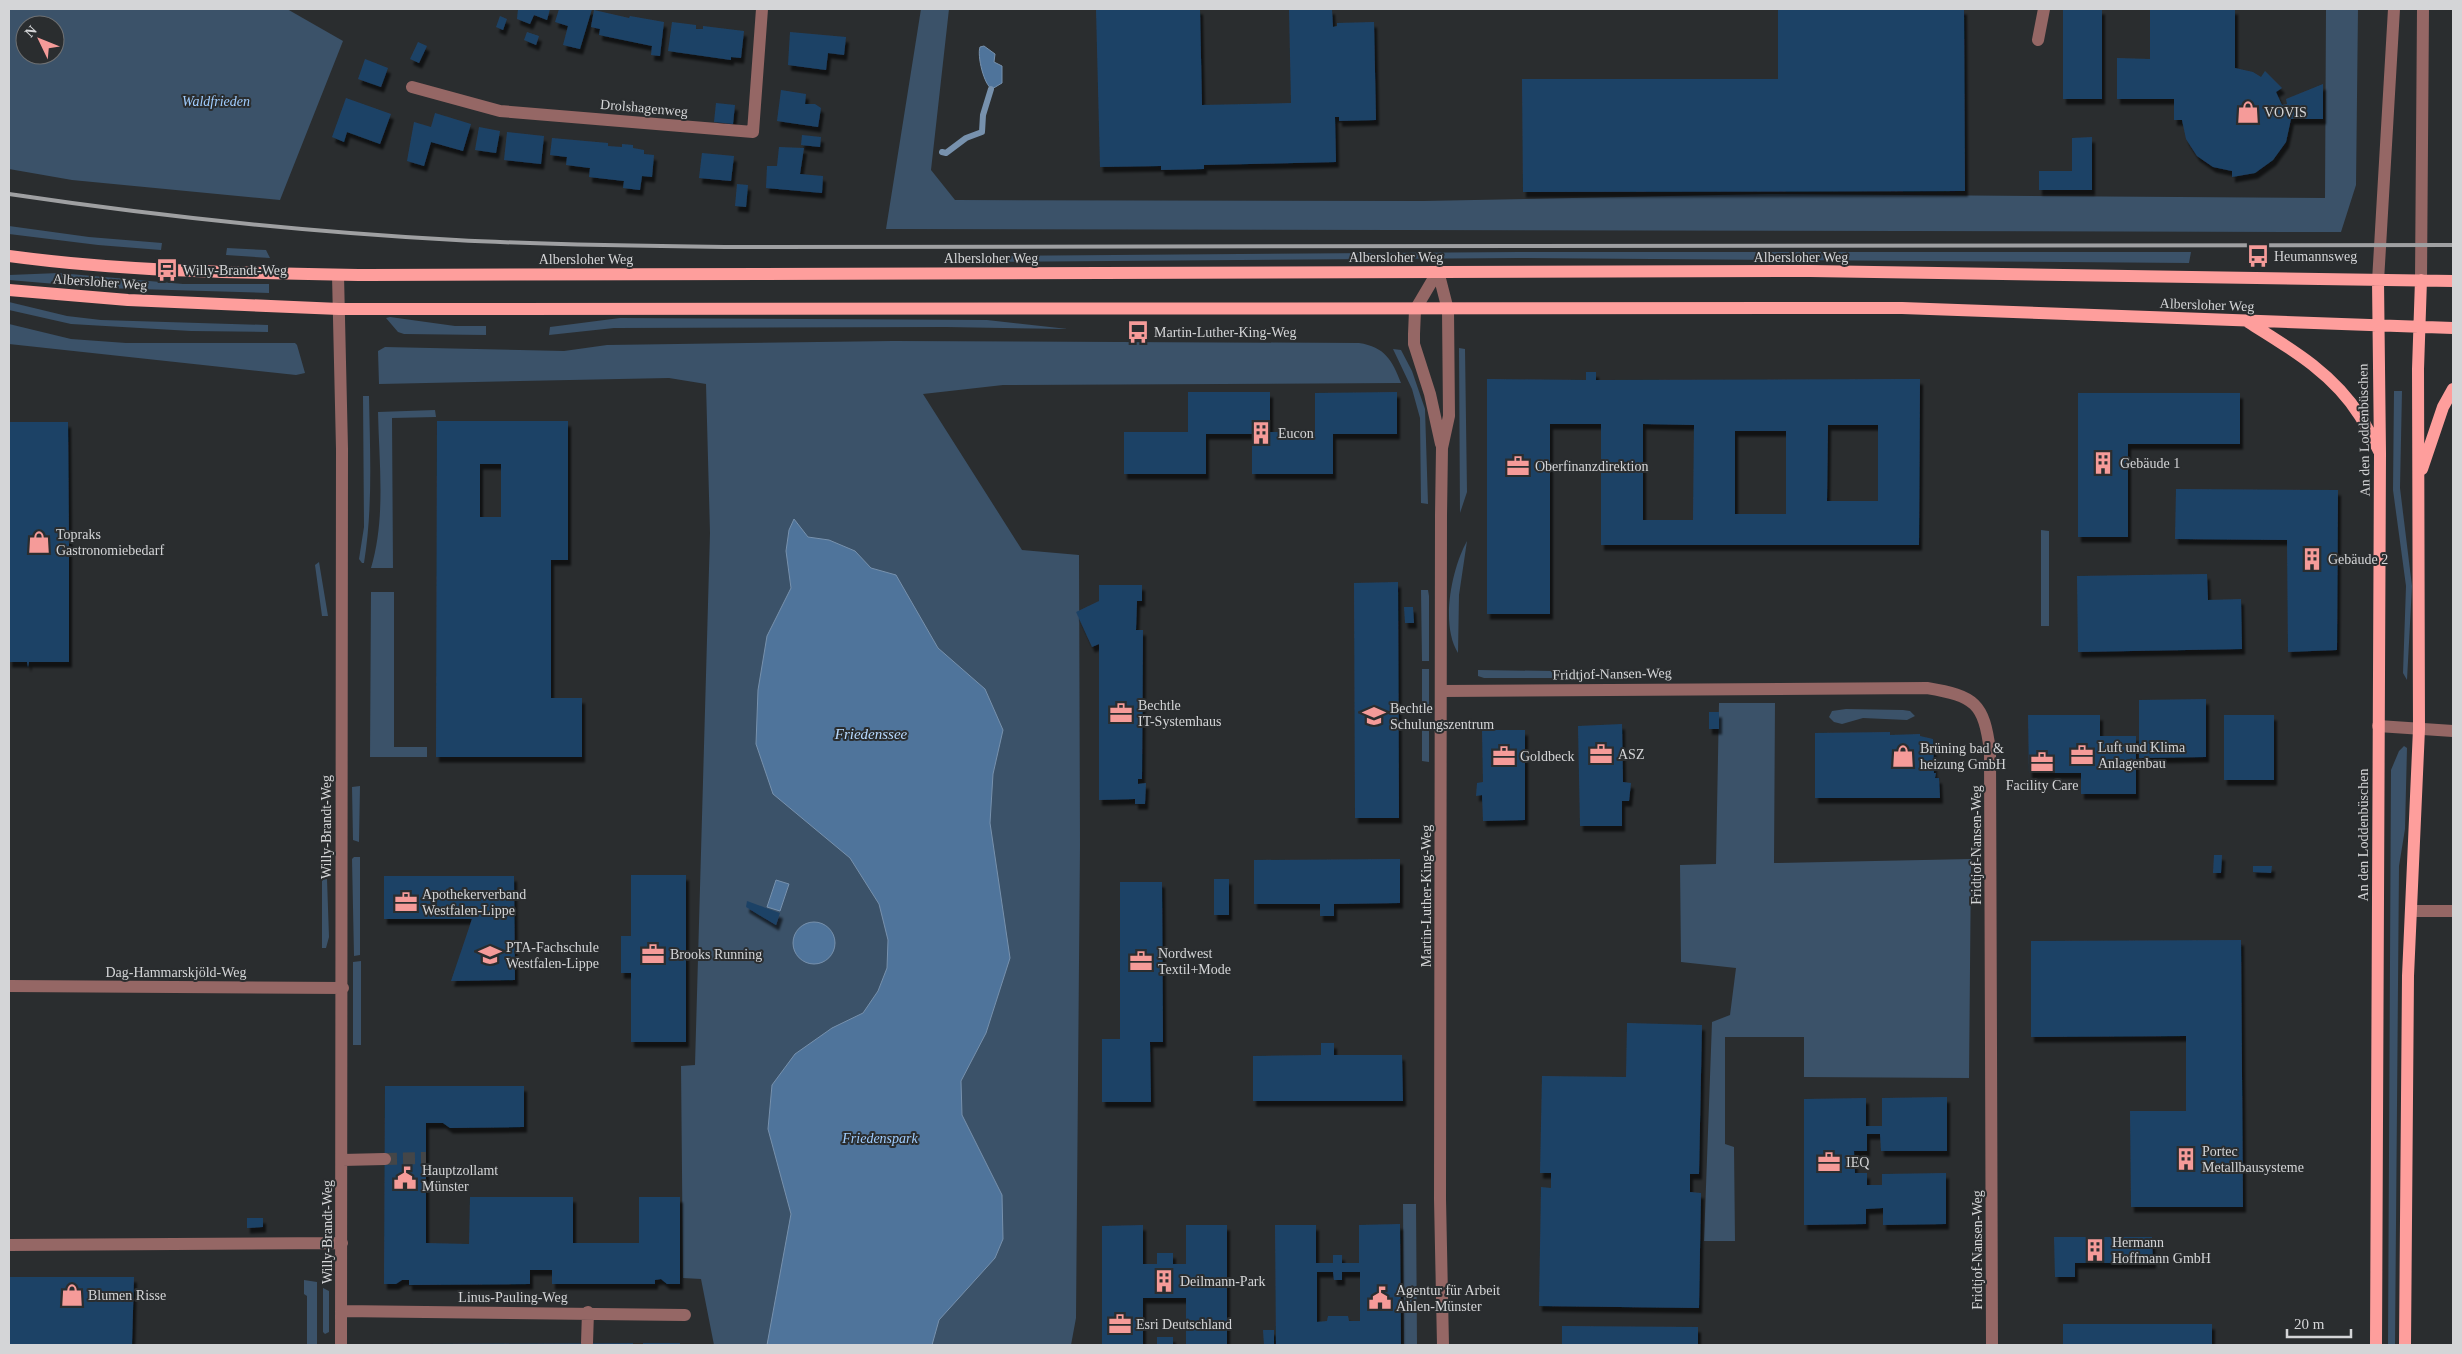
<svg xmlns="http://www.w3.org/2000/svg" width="2462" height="1354" font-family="Georgia,serif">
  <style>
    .green { fill: #3b5269; fill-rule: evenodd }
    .water { fill: #4f749b; stroke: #7791ad }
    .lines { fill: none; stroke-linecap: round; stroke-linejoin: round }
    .stream { stroke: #7791ad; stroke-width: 6 }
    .building { fill: #1e4266; fill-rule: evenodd; filter: url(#shadow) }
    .minor-tunnel { stroke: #444648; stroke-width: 12; stroke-dasharray: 12 6; stroke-linecap: butt }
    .minor { stroke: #956765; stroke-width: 12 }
    .major { stroke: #fe9e9c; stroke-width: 12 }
    .rail { stroke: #9fa0a2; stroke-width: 4 }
    .labels { text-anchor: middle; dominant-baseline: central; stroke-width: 4; stroke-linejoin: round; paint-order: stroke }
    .park-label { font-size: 14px; font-style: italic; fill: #a0cdfe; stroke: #2a2d2f }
    .street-label { font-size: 14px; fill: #d4d5d7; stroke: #2a2d2f }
    .poi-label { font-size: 14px; fill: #d4d5d7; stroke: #2a2d2f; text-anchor: start }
    .water-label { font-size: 15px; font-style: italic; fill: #b8daff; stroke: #2a2d2f }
  </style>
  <defs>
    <filter id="shadow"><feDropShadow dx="3" dy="5.5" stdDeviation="1" flood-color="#0009"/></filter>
  </defs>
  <rect width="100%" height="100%" fill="#2a2d2f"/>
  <path class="green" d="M9 9H287L343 41 280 200 72 180 9 169ZM25 25H55V55H25Z
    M921 9H949L931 170 955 200 1423 201 1767 194 2325 198 2326 9H2358L2356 185 2341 232 886 229Z
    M9 226 89 237 162 243 161 250 98 245 9 234Z
    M227 248 266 250 270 258 226 255Z
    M1519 252H2191L2189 263 1519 258 981 262 980 256Z
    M59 273 183 284H269V293L103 288 9 280V275Z
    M9 302 67 316 101 320 268 325V332L191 331 71 324 9 310Z
    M390 317 455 326H486V335L404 334 398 332 386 318Z
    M620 318 987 320 1068 329 946 327 614 328 549 335 550 327Z
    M9 324 71 339 126 343H295L297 345 305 373 296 375 9 344Z
    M893 341 1359 343C1385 347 1392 360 1401 383L1003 385 923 394 1022 550 1079 555 1080 845 1076 1318 1071 1345H714L701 1279 683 1278 681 1066 695 1065 710 533 706 384 669 378 379 384 378 351 385 347 564 351 607 345Z
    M1459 348 1465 349 1467 492 1460 513Z
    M1393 349 1401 350 1412 371 1425 409 1428 504 1421 503 1420 418 1412 389Z
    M2394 391H2402L2400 488 2412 586 2407 680 2403 673 2406 586 2393 490Z
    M363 396H369C370 451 373 508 364 563H362L359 559 364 527Z
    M435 410 436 417 392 418 393 568H371C386 518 379 463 378 412Z
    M2041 530 2049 531V626H2041Z
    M1467 541 1459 595 1458 653C1440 624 1452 568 1467 541Z
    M319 562 328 616H322L315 565Z
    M1421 590H1428L1429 596V661H1422Z
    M371 592H394V747H427V757H370Z
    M1422 669H1429V715H1422Z
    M1478 670 1554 671V678H1484L1478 676Z
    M1719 703H1775L1774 863 1971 859 1969 1078 1804 1077V1037H1725V1144L1734 1147 1735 1241H1704L1712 1022 1730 1015 1736 968 1681 962 1680 865 1716 864Z
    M1846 709 1903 710 1910 711 1915 716 1907 720 1863 718 1842 724 1834 722 1829 717 1832 711Z
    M1422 722H1429V762L1422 761Z
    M2404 746 2407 748 2405 829 2399 866 2395 1345H2388L2391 770 2399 751Z
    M360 786 359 842 353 840 352 787Z
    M354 857H360V955L354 956 352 859Z
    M327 879 329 937 326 948H322V880Z
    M361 961V1045H353V962Z
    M1403 1204H1416L1417 1345H1404Z
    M304 1280 317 1282V1345H307V1296L304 1294Z
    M323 1288 329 1291V1332L325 1334 323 1332Z"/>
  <path class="water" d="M984 46 995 54 994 62 1002 66V83L992 89C984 85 977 56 980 47Z
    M794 519 808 537 829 540 855 551 871 568 896 575 938 648 985 689 1003 730 993 774 990 823 1010 958 986 1033 961 1081 962 1115 1002 1195 1003 1239 995 1258 939 1320 932 1345H767L791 1214 768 1129 772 1085 795 1054 832 1028 863 1013 878 991 887 968 888 940 879 904 850 858 773 794 756 744 758 690 767 636 791 588 786 551 789 530Z
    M776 880 789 884 780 911 767 907Z
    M793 943a21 21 0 1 1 42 0a21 21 0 1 1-42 0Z"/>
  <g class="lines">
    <path class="stream" d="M942 152 946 153 966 138 982 132 983 115 991 89"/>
  </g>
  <path class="building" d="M518 9H550L547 20 534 15 530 24 517 19Z
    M559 9H592L580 49 563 45 568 26 555 22Z
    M1096 9H1200L1202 105 1291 103 1289 9H1332L1333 27 1337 26V23L1374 22 1376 120 1339 121V117H1335L1336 162 1204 165V169L1161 170V166L1100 167Z
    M1778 9H1964L1965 191 1523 192 1522 79H1778Z
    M2063 9H2102V99H2063Z
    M2150 9H2235V68L2253 72 2261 77 2265 71 2282 88 2276 92 2282 105 2287 104 2286 99 2323 84V119H2291L2286 142 2273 160 2255 173 2232 177V171L2213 167 2197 156 2186 139 2182 120H2174V99H2117V58L2150 59Z
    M594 10 629 18 630 16 664 22 660 56 651 55 652 46 599 35 600 29 591 27Z
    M500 16 507 19 503 30 496 27Z
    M672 22 696 25V29H703V26L744 31 741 58 731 57V60L668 51Z
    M527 32 539 36 536 45 524 40Z
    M790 32 846 37 844 55 828 53 826 70 788 65Z
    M418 42 427 46 419 63 410 59Z
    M365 59 388 68 381 87 358 79Z
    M781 90 806 94 805 104H815L821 108 818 127 777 121Z
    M346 98 391 114 380 144 347 132 344 142 332 137Z
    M716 103 735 105 733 124 714 122Z
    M435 113 471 124 463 151 431 142 424 166 407 161 414 122 431 127Z
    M479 127 500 131 496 153 475 150Z
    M507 132 544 136 541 164 504 160Z
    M802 135 821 137 820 147 801 145Z
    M2092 137V190H2039V171H2072V138Z
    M552 138 608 143V146L622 147V144L633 145V148L644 150V154L654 155 652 177 642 176 640 190 623 188 624 181 589 177 590 168 566 165 567 157 550 155Z
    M779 147 804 148 800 174 823 176 822 193 766 188 767 166H777Z
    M702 153 734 156 731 181 699 178Z
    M737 184 748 185 746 207 735 206Z
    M1586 372H1596V380H1601L1920 379 1919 545H1601V424H1550V614H1487V379L1586 380ZM1643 424 1694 425 1693 520H1643ZM1828 425H1878V501H1827ZM1735 431H1786V514H1735Z
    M1188 392H1270V432H1315V393L1397 392V434H1333V474H1252V434H1206V474H1124V432H1188Z
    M2078 393H2240V444H2128V537H2078Z
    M437 421H568V560H551V698H582V757H436ZM480 464H501V517H480Z
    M9 422H68L69 541 73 542 69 543V662H29L28 667 27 662H9Z
    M2176 489 2338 490 2337 650 2288 652 2287 540 2175 539Z
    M2207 574 2208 600 2241 599 2242 649 2078 652 2077 576Z
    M1398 582 1399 818H1355L1354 583Z
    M1099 585H1142V601H1137L1136 630H1143L1142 779H1138V784L1146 783 1145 804H1135V799L1099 800V644L1092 647 1076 612 1099 601Z
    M1404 607H1413L1414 623H1405Z
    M2206 699V757L2139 758V700Z
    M1709 712H1719V729H1709Z
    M2028 715H2100V736H2136V794H2081V773H2029Z
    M2224 715H2274V780H2224Z
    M1622 724 1623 782 1631 783 1629 801H1622V826H1580L1578 726Z
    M1482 730H1525V820L1483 821 1482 795 1476 796 1477 783 1483 782Z
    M1890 732V735L1920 734V736L1933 739 1934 773H1936L1935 778H1939L1940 798H1815V733Z
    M2214 855H2222L2221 873H2213Z
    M1400 859V903L1334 904V916H1320V904H1254V860Z
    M2253 866H2272L2271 873 2253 872Z
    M631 875H686V1042H631V973H621V936H631Z
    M384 876H514L515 980 451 981 472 919H384Z
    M1214 879H1229V915H1214Z
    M1120 882H1162L1163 1042H1150L1151 1102H1102V1039H1120Z
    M747 901 780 913 776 925 746 907Z
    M2241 940 2243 1207H2131L2130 1111H2186V1036L2031 1037V941Z
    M1627 1023 1702 1025 1699 1174H1690V1192L1701 1193 1699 1308 1539 1306 1541 1187 1551 1188V1173H1540L1542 1076 1626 1077Z
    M1321 1043H1334V1055H1402L1403 1101H1253V1056L1321 1055Z
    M385 1086H524V1127L450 1128 443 1123H426V1243L469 1244 470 1197H573V1243H639V1197H680V1284H667L661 1279 655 1280V1284H552V1270H530V1284L409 1285V1280H402L396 1284H384Z
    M1947 1097V1151H1881L1880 1134H1867V1151H1854L1855 1173H1867V1185H1882V1174L1946 1173V1224L1883 1225V1208L1866 1209V1224L1804 1225V1099L1866 1098V1126H1882V1098Z
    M247 1218H263V1227L247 1228Z
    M1400 1224 1401 1345H1276L1275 1225H1316V1263H1333V1255H1342V1263H1359V1225ZM1317 1272H1333L1334 1280H1342V1272H1360V1321H1349L1348 1316H1328L1327 1321 1317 1322Z
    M1143 1225V1264H1157V1253H1173V1264H1186V1225H1227V1345H1186V1298H1143V1345H1102V1226Z
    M2054 1237H2152L2153 1263H2075V1277H2055Z
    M9 1277H134L132 1345H9Z
    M2063 1324H2212V1345H2063Z
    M1562 1326 1698 1327V1345H1562Z
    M1263 1330H1274V1345H1264Z
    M1157 1337H1173V1345H1157Z
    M633 1343V1345H426V1344Z
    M643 1343H680V1345H643Z"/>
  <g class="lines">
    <path class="minor-tunnel" d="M385 1159 426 1158"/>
    <path class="minor" d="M2038 40 2044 9
      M412 87 500 111 753 132 762 9
      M1438 271 1448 310 1449 416 1442 448 1441 515 1440 1199 1443 1345
      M1438 271 1415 310 1414 334V344L1430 394 1441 444
      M338 275 342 449 341 1345
      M2421 280 2423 9
      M2378 281 2394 9
      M1442 691 1927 688C1975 696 1984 703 1990 751L1992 1345
      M2378 726 2453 731
      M2411 911H2453
      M9 986 343 988
      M342 1160 385 1159
      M9 1245 342 1243
      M341 1311 685 1315
      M587 1343 588 1312"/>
    <path class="major" d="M9 256C127 272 248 273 368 275L1810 271 2453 281
      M9 290 128 300 339 309 1902 308 2453 328
      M2248 322C2290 348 2333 373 2360 416 2367 427 2373 439 2379 451
      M2422 469 2443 407 2453 389
      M2376 1345 2380 453 2378 281
      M2405 1345 2408 976 2419 729 2418 369 2421 280"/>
    <path class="rail" d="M9 194C157 216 307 232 456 240 546 245 635 246 725 247L2453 245"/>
  </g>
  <defs>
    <symbol id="shop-bare" viewBox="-9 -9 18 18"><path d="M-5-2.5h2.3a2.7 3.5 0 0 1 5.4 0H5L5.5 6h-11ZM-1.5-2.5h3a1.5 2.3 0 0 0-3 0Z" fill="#f59b99" stroke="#2a2d2f" stroke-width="2.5" paint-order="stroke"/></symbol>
    <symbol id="bus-bare" viewBox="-9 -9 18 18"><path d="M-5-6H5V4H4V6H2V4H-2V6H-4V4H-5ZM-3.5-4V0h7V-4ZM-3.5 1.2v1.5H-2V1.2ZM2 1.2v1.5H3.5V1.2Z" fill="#f59b99" stroke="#2a2d2f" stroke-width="2.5" paint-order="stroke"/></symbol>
    <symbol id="building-bare" viewBox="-9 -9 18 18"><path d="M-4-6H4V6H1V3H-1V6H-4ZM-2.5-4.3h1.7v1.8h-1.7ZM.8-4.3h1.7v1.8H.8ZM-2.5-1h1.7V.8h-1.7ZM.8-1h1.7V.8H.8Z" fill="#f59b99" stroke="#2a2d2f" stroke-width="2.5" paint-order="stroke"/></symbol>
    <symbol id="office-bare" viewBox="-9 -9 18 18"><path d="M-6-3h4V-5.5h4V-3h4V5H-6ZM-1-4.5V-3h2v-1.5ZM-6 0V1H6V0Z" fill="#f59b99" stroke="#2a2d2f" stroke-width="2.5" paint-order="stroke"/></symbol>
    <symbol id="school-bare" viewBox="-9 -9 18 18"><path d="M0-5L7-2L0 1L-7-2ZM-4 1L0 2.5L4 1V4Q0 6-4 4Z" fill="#f59b99" stroke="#2a2d2f" stroke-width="2.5" paint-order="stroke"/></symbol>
    <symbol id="university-bare" viewBox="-9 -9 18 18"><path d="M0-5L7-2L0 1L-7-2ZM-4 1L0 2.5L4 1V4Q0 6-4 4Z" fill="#f59b99" stroke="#2a2d2f" stroke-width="2.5" paint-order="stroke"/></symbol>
    <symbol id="civic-bare" viewBox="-9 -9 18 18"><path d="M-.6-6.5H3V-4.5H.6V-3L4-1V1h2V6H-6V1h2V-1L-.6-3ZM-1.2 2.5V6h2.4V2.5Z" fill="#f59b99" stroke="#2a2d2f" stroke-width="2.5" paint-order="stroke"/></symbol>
  </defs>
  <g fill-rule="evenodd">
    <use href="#shop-bare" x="2232" y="96" width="32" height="32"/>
    <use href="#bus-bare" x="2242" y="240" width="32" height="32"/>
    <use href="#bus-bare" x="151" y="254" width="32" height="32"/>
    <use href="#bus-bare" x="1122" y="316" width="32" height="32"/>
    <use href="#building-bare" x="1245" y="417" width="32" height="32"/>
    <use href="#building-bare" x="2087" y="447" width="32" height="32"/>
    <use href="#office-bare" x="1502" y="450" width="32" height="32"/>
    <use href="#shop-bare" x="23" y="526" width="32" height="32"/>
    <use href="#building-bare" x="2296" y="543" width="32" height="32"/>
    <use href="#office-bare" x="1105" y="697" width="32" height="32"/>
    <use href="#school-bare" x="1358" y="700" width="32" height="32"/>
    <use href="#office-bare" x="1585" y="738" width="32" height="32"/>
    <use href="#office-bare" x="2066" y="739" width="32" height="32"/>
    <use href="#office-bare" x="1488" y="740" width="32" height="32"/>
    <use href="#shop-bare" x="1887" y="740" width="32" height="32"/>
    <use href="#office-bare" x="2026" y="746" width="32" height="32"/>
    <use href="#office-bare" x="390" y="886" width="32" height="32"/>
    <use href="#office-bare" x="637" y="938" width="32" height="32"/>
    <use href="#university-bare" x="474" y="939" width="32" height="32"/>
    <use href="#office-bare" x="1125" y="945" width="32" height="32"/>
    <use href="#building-bare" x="2170" y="1143" width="32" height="32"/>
    <use href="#office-bare" x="1813" y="1146" width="32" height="32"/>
    <use href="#civic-bare" x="389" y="1162" width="32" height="32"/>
    <use href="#building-bare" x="2079" y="1234" width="32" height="32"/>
    <use href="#building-bare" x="1148" y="1265" width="32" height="32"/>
    <use href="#shop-bare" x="56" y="1279" width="32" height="32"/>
    <use href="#civic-bare" x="1364" y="1282" width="32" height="32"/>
    <use href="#office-bare" x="1104" y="1308" width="32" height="32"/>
  </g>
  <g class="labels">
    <g class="park-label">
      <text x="216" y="101">Waldfrieden</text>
      <text x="880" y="1138">Friedenspark</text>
    </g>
    <g class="street-label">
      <text transform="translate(644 108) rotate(5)">Drolshagenweg</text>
      <text x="1396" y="257">Albersloher Weg</text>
      <text x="1801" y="257">Albersloher Weg</text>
      <text x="991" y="258">Albersloher Weg</text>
      <text x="586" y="259">Albersloher Weg</text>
      <text transform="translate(100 282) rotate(4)">Albersloher Weg</text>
      <text transform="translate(2207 305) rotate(2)">Albersloher Weg</text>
      <text transform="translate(2364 430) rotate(-91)">An den Loddenbüschen</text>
      <text transform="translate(1612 674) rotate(-1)">Fridtjof-Nansen-Weg</text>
      <text transform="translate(326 827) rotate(-90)">Willy-Brandt-Weg</text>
      <text transform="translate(2363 835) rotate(-90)">An den Loddenbüschen</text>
      <text transform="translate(1976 845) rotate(-90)">Fridtjof-Nansen-Weg</text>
      <text transform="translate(1426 896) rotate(-90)">Martin-Luther-King-Weg</text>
      <text x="176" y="972">Dag-Hammarskjöld-Weg</text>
      <text transform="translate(327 1232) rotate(-90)">Willy-Brandt-Weg</text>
      <text transform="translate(1977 1250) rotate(-90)">Fridtjof-Nansen-Weg</text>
      <text x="513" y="1297">Linus-Pauling-Weg</text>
    </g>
    <g class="poi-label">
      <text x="2264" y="112">VOVIS</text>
      <text x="2274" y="256">Heumannsweg</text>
      <text x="183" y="270">Willy-Brandt-Weg</text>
      <text x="1154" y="332">Martin-Luther-King-Weg</text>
      <text x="1278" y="433">Eucon</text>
      <text x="2120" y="463">Gebäude 1</text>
      <text x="1535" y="466">Oberfinanzdirektion</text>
      <text x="56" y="534">Topraks<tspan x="56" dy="16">Gastronomiebedarf</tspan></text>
      <text x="2328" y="559">Gebäude 2</text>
      <text x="1138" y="705">Bechtle<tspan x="1138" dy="16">IT-Systemhaus</tspan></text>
      <text x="1390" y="708">Bechtle<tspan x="1390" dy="16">Schulungszentrum</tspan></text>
      <text x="2098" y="747">Luft und Klima<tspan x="2098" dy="16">Anlagenbau</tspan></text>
      <text x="1920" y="748">Brüning bad &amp;<tspan x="1920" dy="16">heizung GmbH</tspan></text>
      <text x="1618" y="754">ASZ</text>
      <text x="1520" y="756">Goldbeck</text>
      <text x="2042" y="785" text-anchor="middle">Facility Care</text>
      <text x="422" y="894">Apothekerverband<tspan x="422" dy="16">Westfalen-Lippe</tspan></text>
      <text x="506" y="947">PTA-Fachschule<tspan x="506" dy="16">Westfalen-Lippe</tspan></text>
      <text x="1158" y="953">Nordwest<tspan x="1158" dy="16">Textil+Mode</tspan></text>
      <text x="670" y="954">Brooks Running</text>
      <text x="2202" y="1151">Portec<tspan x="2202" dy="16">Metallbausysteme</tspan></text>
      <text x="1846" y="1162">IEQ</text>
      <text x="422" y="1170">Hauptzollamt<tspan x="422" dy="16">Münster</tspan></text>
      <text x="2112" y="1242">Hermann<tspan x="2112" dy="16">Hoffmann GmbH</tspan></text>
      <text x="1180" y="1281">Deilmann-Park</text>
      <text x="1396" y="1290">Agentur für Arbeit<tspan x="1396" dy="16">Ahlen-Münster</tspan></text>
      <text x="88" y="1295">Blumen Risse</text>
      <text x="1136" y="1324">Esri Deutschland</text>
    </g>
    <g class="water-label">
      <text x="871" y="734">Friedenssee</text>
    </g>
  </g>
  <rect width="2462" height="1354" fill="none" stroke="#d4d5d7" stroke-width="20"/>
  <g transform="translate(40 40) rotate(313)"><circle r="24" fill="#2a2d2f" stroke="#6e7072"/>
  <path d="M0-4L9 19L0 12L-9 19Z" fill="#f59b99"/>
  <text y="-8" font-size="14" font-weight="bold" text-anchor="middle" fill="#d4d5d7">N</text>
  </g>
  <path d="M2287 1329v8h64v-8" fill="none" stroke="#d4d5d7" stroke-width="2.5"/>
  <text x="2294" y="1329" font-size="15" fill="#d4d5d7" stroke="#2a2d2f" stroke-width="4" paint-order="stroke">20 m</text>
</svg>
